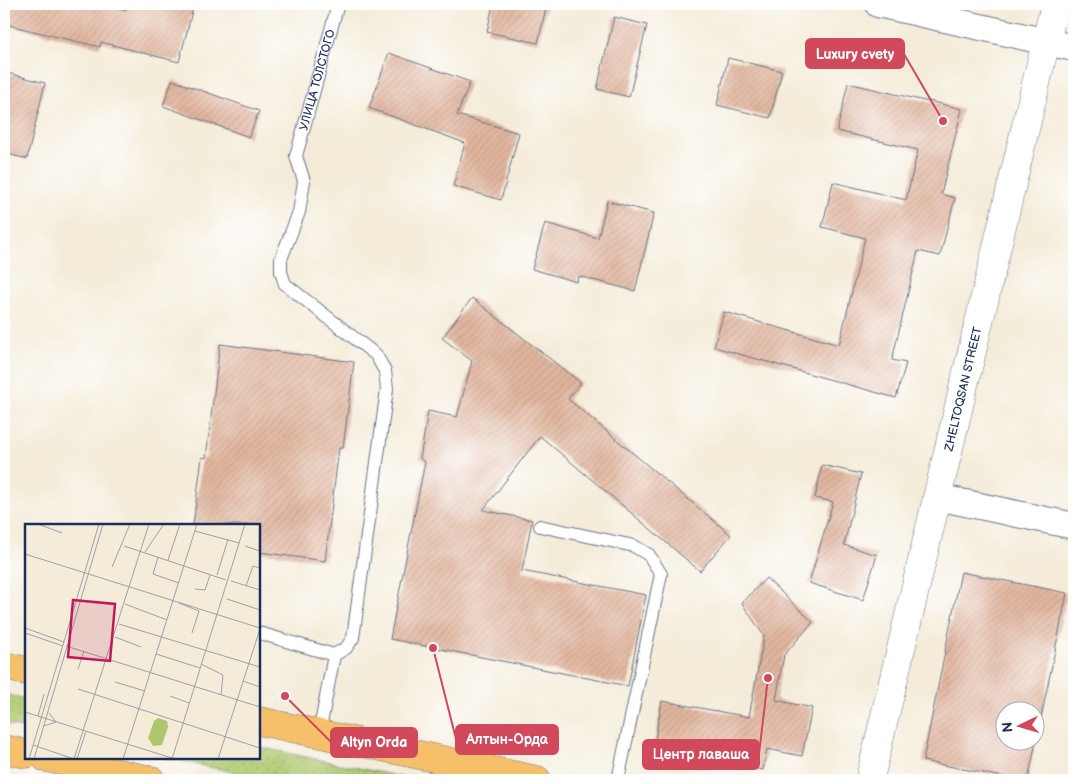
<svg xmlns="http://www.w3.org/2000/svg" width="1078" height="784" font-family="'Balsamiq Sans',sans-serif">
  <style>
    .grass { fill: url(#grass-dots); stroke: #647b65 }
    .building { fill: url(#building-hatch); fill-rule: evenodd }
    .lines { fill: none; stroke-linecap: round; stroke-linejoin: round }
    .service-casing { stroke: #677189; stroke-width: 14 }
    .minor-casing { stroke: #677189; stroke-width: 28 }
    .tertiary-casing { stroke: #677189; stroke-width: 29 }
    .primary-casing { stroke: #677189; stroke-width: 29 }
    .service { stroke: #fff; stroke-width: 12 }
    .minor { stroke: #fff; stroke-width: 26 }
    .tertiary { stroke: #fff; stroke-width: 28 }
    .primary { stroke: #f6c06b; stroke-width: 28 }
    .labels { text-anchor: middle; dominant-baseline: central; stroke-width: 5; stroke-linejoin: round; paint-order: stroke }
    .street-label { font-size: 12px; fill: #1b2f5e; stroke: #fff }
    .inset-road { fill: none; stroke: #9da0a8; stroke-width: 1 }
    .view { fill: #c2185b; fill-opacity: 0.15; stroke: #c2185b; stroke-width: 2.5 }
    .inset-edge { fill: none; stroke: #1b2f5e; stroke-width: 2.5 }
    .leader { fill: none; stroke: #d1495b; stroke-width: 2 }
    .callout-dot { fill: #d1495b; stroke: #fff; stroke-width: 2 }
    .callout { fill: #d1495b; stroke: #d1495b; stroke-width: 2 }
    .callout-label { font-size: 14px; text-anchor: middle; font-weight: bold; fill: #fff }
  </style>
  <defs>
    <pattern id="grass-dots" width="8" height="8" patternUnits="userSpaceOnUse" patternTransform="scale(1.25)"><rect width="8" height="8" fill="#aec76c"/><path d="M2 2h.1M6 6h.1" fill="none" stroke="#95ab60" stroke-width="1.8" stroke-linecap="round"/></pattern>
    <pattern id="building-hatch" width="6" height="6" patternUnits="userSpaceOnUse" patternTransform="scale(1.25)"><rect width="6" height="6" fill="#e2b69e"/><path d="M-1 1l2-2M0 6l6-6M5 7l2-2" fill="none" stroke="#c19d8a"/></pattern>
  </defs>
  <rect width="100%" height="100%" fill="#fff"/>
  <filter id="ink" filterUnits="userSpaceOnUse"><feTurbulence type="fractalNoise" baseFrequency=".02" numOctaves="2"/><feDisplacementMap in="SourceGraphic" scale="10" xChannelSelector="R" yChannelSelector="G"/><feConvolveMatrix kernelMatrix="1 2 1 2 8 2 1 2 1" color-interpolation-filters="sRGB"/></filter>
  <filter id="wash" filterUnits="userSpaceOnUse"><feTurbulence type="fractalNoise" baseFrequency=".0096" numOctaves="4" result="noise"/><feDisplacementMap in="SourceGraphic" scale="20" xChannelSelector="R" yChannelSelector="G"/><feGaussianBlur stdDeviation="1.12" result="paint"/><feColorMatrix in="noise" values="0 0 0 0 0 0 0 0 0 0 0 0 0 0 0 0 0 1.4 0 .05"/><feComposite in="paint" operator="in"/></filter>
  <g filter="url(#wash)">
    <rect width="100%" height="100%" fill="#f4ecd9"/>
    <path class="grass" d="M4 694 26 699V729L4 724Z
      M259 747 416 780H272L165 758H259Z"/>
    <g id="blocks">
      <path class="building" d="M4 4H101L126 10 127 4H194L179 62 101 42 100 47 4 24Z
        M493 4H547L538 43 487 32Z
        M614 17 647 25 629 97 597 89Z
        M389 53 470 82 457 115 519 133 501 200 453 186 465 143 369 108Z
        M728 58 782 71 770 118 717 105Z
        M4 72 45 83 27 159 4 153Z
        M172 80 259 111 249 137 163 106Z
        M848 83 929 102V101L962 109 941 194 955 198 940 256 918 251 892 360 906 363 896 398 714 347 724 312 839 345 865 238 822 227 833 182 906 200 918 150 837 131Z
        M607 201 654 213 635 291 578 276 577 282 532 269 545 223 598 238Z
        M472 298 581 383 568 399 731 535 700 571 540 436 483 510 532 520 522 571 646 595 628 686 390 639 425 462 420 459 428 411 457 417 472 361 442 338Z
        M220 344 354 362 343 448H339L325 561 259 552V525H193L202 457 206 458Z
        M822 465 861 474 844 545 877 555 863 600 809 583 833 502 815 498Z
        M961 572 1067 593 1028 780H1018L923 761ZM1006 712H1036V742H1006Z
        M766 578 813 622 784 655 776 700 812 708 802 756 767 749 763 770 653 750 662 701 749 717 764 636 742 603Z"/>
    </g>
  </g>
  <g filter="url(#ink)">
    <use href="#blocks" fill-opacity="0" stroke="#677189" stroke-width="1"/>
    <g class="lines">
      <defs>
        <g id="service">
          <path d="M540 526 634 546 649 555 661 574 618 780"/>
          <path id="s1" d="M259 633 334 655 346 648 353 638 387 389 385 371 376 355 285 284 281 272V259L299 212 304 181 296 156 338 4"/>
          <path d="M319 734 334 655"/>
        </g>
        <path id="minor" d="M878 4 1074 48
          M937 497 1074 526"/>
        <g id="tertiary">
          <path id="s2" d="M871 780V774L1055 4"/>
        </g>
        <path id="primary" d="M4 666 26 671
          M259 721 537 780
          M4 749 26 754
          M46 758 151 780"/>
      </defs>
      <use href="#service" class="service-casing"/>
      <use href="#minor" class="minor-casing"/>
      <use href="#tertiary" class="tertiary-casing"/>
      <use href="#primary" class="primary-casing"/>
      <use href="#service" class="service"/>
      <use href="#minor" class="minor"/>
      <use href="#tertiary" class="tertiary"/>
      <use href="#primary" class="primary"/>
    </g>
  </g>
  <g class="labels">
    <g class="street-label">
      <text stroke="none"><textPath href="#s1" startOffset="720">УЛИЦА ТОЛСТОГО</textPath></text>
      <text stroke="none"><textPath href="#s2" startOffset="402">ZHELTOQSAN STREET</textPath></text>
    </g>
  </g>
  <g transform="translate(25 524)">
    <rect width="235" height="235" fill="#f4ecd9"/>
    <path d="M133 194 142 197 143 203 137 221 128 222 123 214 129 197Z" fill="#aec76c"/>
    <path class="inset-road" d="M13 0 37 9M170 7 214 19M99 22 201 56M220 22 235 27M120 28 139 0M0 30 235 104M133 33 128 50 154 59M143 36 155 0M87 43 105 0M192 51 203 15M206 57 235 66M221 62 228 42 235 44M170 65 180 66 185 51M202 75 235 86M154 79 174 87 167 109M100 80 142 96M94 100 235 143M0 104 39 118M0 109 38 122M90 113 116 123M41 122 235 183M131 130 175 144M176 140 198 151 196 171M53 145 59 127M218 157 235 163M90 158 120 167M53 165 235 224M145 172 164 179M0 188 150 235M13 192 19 170M19 202 31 198 24 189M8 221 49 235M4 235 74 0M9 235 78 0M49 235 124 0M52 235 61 207M98 235 172 0M147 235 220 0M193 235 235 105"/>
    <path class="view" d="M48 76 90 80 85 137 43 133Z"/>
    <rect width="235" height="235" class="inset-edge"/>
  </g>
  <path class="leader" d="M943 121L904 54M433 648L456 739M285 696L331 742M768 678L759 754"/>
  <g class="callout-dot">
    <circle cx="943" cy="121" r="5"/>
    <circle cx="433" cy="648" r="5"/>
    <circle cx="285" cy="696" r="5"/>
    <circle cx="768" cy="678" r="5"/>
  </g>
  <g class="callout">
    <rect x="806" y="39" width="98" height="29" rx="5"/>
    <rect x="456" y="725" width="102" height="29" rx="5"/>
    <rect x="331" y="728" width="86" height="29" rx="5"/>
    <rect x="643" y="740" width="116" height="29" rx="5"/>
  </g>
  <g class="callout-label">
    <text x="855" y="59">Luxury cvety</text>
    <text x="507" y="744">Алтын-Орда</text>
    <text x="374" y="747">Altyn Orda</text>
    <text x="701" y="759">Центр лаваша</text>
  </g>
  <rect width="1078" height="784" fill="none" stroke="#fff" stroke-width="20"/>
  <g transform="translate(1020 726) rotate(265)"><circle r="24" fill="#ffffff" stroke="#a4acbf"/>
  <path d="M0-4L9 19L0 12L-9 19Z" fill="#d1495b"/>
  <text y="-8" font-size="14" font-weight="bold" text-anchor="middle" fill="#1b2f5e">N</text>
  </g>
</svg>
